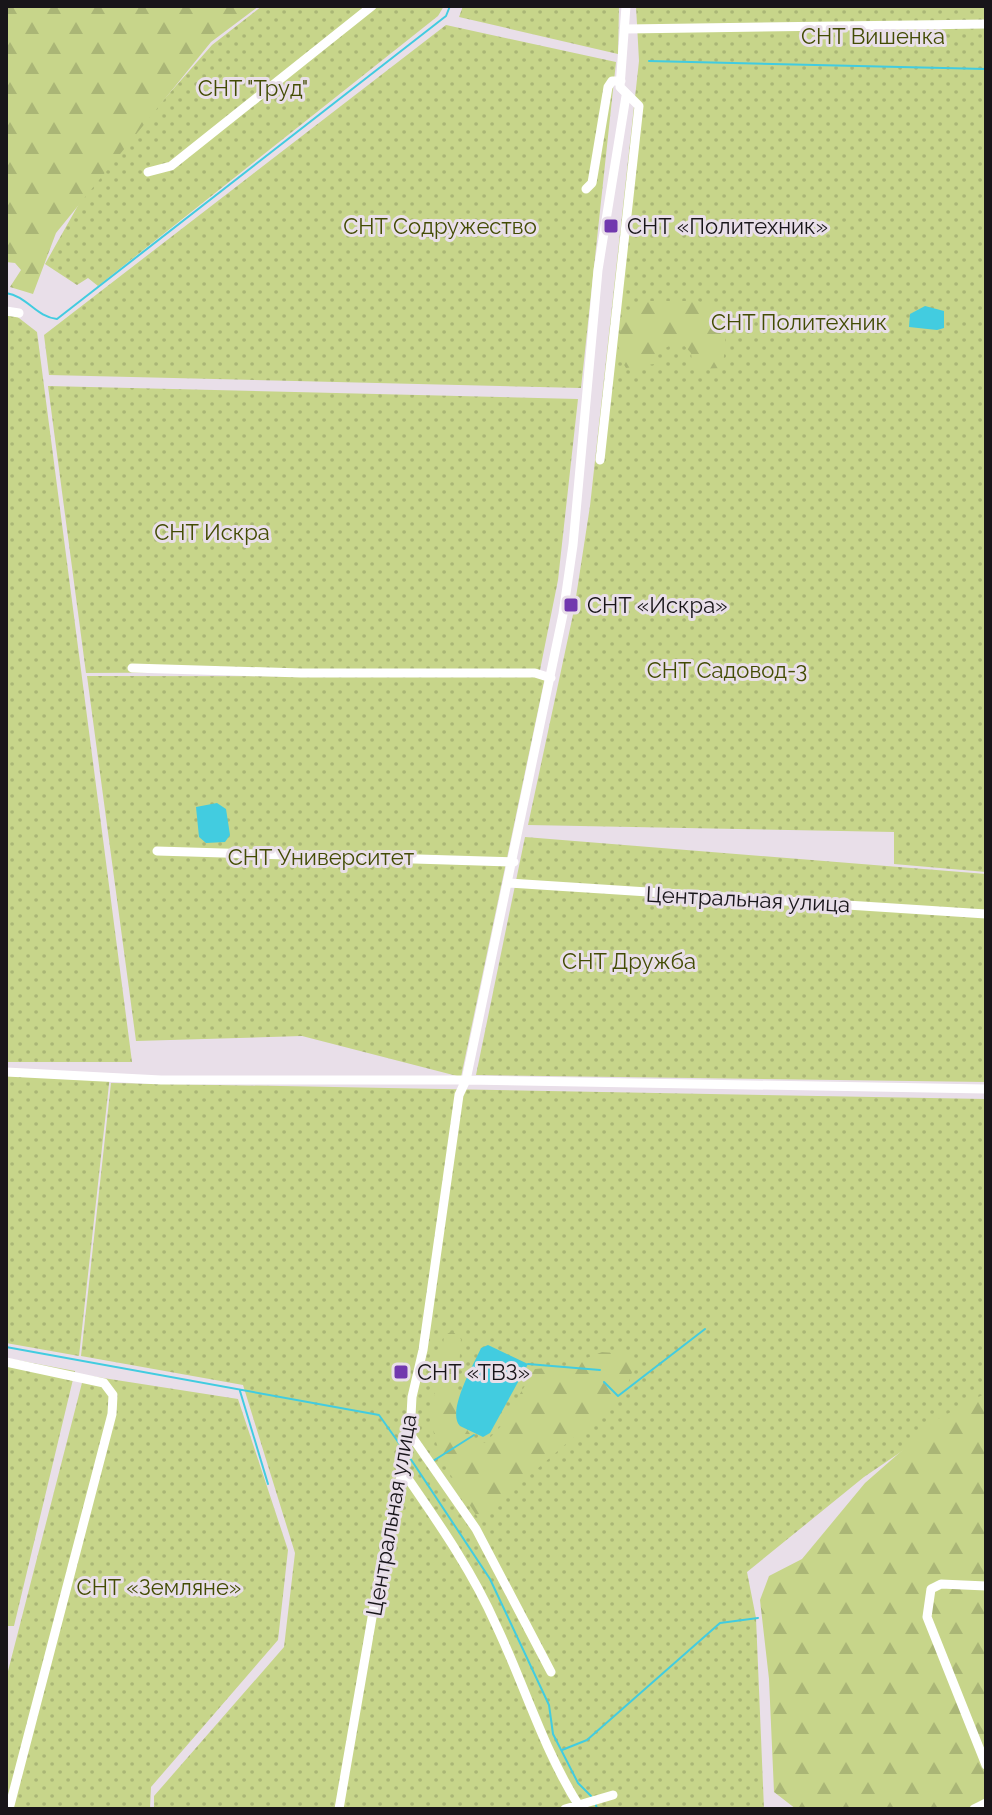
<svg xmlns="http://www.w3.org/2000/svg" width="992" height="1815" font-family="Raleway,sans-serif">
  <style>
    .grass { fill: url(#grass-dots) }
    .forest { fill: url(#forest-firs) }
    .water { fill: #42cce0 }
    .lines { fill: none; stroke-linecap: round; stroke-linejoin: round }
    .stream { stroke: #42cce0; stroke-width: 2 }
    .minor { stroke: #fff; stroke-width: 9 }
    .poi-dot { fill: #7138ae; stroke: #e9dfe9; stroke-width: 3 }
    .labels { text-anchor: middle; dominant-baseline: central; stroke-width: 6; stroke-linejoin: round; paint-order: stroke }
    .park-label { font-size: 22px; fill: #434c04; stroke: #e9dfe9 }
    .poi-label { font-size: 22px; fill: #181519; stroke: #e9dfe9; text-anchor: start }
    .street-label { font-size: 22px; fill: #181519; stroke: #e9dfe9 }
  </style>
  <defs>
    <pattern id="grass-dots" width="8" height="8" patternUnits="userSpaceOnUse" patternTransform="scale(2)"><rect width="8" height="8" fill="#c7d58a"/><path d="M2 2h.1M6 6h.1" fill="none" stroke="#aab676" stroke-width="1.8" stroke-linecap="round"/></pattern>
    <pattern id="forest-firs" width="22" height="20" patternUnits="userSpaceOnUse" patternTransform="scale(2)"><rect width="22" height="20" fill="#c7d58a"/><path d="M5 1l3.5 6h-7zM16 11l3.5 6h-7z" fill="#aab676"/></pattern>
  </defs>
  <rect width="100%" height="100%" fill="#e9dfe9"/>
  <path class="grass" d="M262 6H444L438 16 98 286 88 278 77 285 45 264 89 186 122 147 212 45Z
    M463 6H619L618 54 459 17Z
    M636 6H986V872L894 864V832L528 825 574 610 590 506 639 61Z
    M446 25 616 62 581 388 49 375 44 335Z
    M6 308 37 332 132 1062H6Z
    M48 386 578 399 558 580 540 670 86 673Z
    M87 676 545 677 461 1077 302 1036 136 1041Z
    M525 837 986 874V1082L476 1075Z
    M6 1069 110 1075 79 1356 6 1343Z
    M111 1083 986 1099V1394L864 1477 747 1572 756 1618 764 1809H154V1796L284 1647 295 1553 243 1385 81 1356Z
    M6 1358 75 1371 14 1626H6Z
    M84 1375 238 1399 288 1550 278 1640 151 1787 150 1809H6V1679Z"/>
  <path class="forest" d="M6 6H259L211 42 56 233 33 294 10 287 21 270 15 263 6 262Z
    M648 301H697L720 307 727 319 723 368 693 369 691 353 683 344 675 343 655 353 654 364 626 368C610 343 622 312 648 301Z
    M452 1331 461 1339 456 1414 472 1437 485 1443 500 1427 535 1369 567 1366 602 1352 629 1354 632 1372 625 1393 479 1519C459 1488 429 1449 432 1410 435 1385 442 1361 444 1336Z
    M986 1393V1809H796L774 1792 769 1679 760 1600 769 1576 802 1559 865 1483 938 1419Z"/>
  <path class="water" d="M925 306 944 311V328L937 330 909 327 910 314Z
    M217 803 226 809 230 835 225 842 206 843 199 837 196 807Z
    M488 1345 528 1364 490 1433 483 1437 460 1426C446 1412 474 1364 481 1348Z"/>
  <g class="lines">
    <path class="stream" d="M649 61 986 69
      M6 293C27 296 36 317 57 319L446 16 450 6
      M6 1347 379 1415 401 1446
      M528 1364 600 1370
      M604 1382 618 1396 705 1329
      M240 1391 268 1484
      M410 1458 490 1579 549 1705 553 1734 578 1783 591 1796
      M433 1461 474 1435
      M562 1750 587 1740 720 1623 758 1618
      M596 1805 597 1809"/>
    <path class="minor" d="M626 29 986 24
      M148 172 171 166 372 6
      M586 189 592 183 608 87 612 81H621
      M6 311 19 313
      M600 460 639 106 620 87 626 6
      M132 668 301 673H535L551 678
      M157 851 514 862
      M509 883 986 914
      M6 1072 161 1080H466L986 1089
      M6 1362 104 1383 113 1395 112 1414 9 1809
      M410 1434 476 1529 551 1672
      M400 1467C435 1518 471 1568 496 1625 525 1686 544 1752 581 1809
      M986 1586 941 1584 931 1589 927 1617 986 1765
      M339 1809 379 1577 410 1434 412 1397 423 1350 459 1095 466 1080 563 614 573 545 598 270 626 96
      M565 1809 613 1795
      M974 1809 986 1803"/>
  </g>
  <g class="poi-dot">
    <rect x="603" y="218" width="16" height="16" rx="4"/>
    <rect x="563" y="597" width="16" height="16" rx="4"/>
    <rect x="393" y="1364" width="16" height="16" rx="4"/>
  </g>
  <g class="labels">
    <g class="park-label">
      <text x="873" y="36">СНТ Вишенка</text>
      <text x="253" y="88">СНТ "Труд"</text>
      <text x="440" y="226">СНТ Содружество</text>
      <text x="799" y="322">СНТ Политехник</text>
      <text x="212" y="532">СНТ Искра</text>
      <text x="727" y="670">СНТ Садовод-3</text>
      <text x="321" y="857">СНТ Университет</text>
      <text x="629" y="961">СНТ Дружба</text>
      <text x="159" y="1587">СНТ «Земляне»</text>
    </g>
    <g class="poi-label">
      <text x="627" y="226">СНТ «Политехник»</text>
      <text x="587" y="605">СНТ «Искра»</text>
      <text x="417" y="1372">СНТ «ТВЗ»</text>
    </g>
    <g class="street-label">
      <text transform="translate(748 899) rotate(3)">Центральная улица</text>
      <text transform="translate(391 1515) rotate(-80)">Центральная улица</text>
    </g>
  </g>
  <rect width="992" height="1815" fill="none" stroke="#181519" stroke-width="16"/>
</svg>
